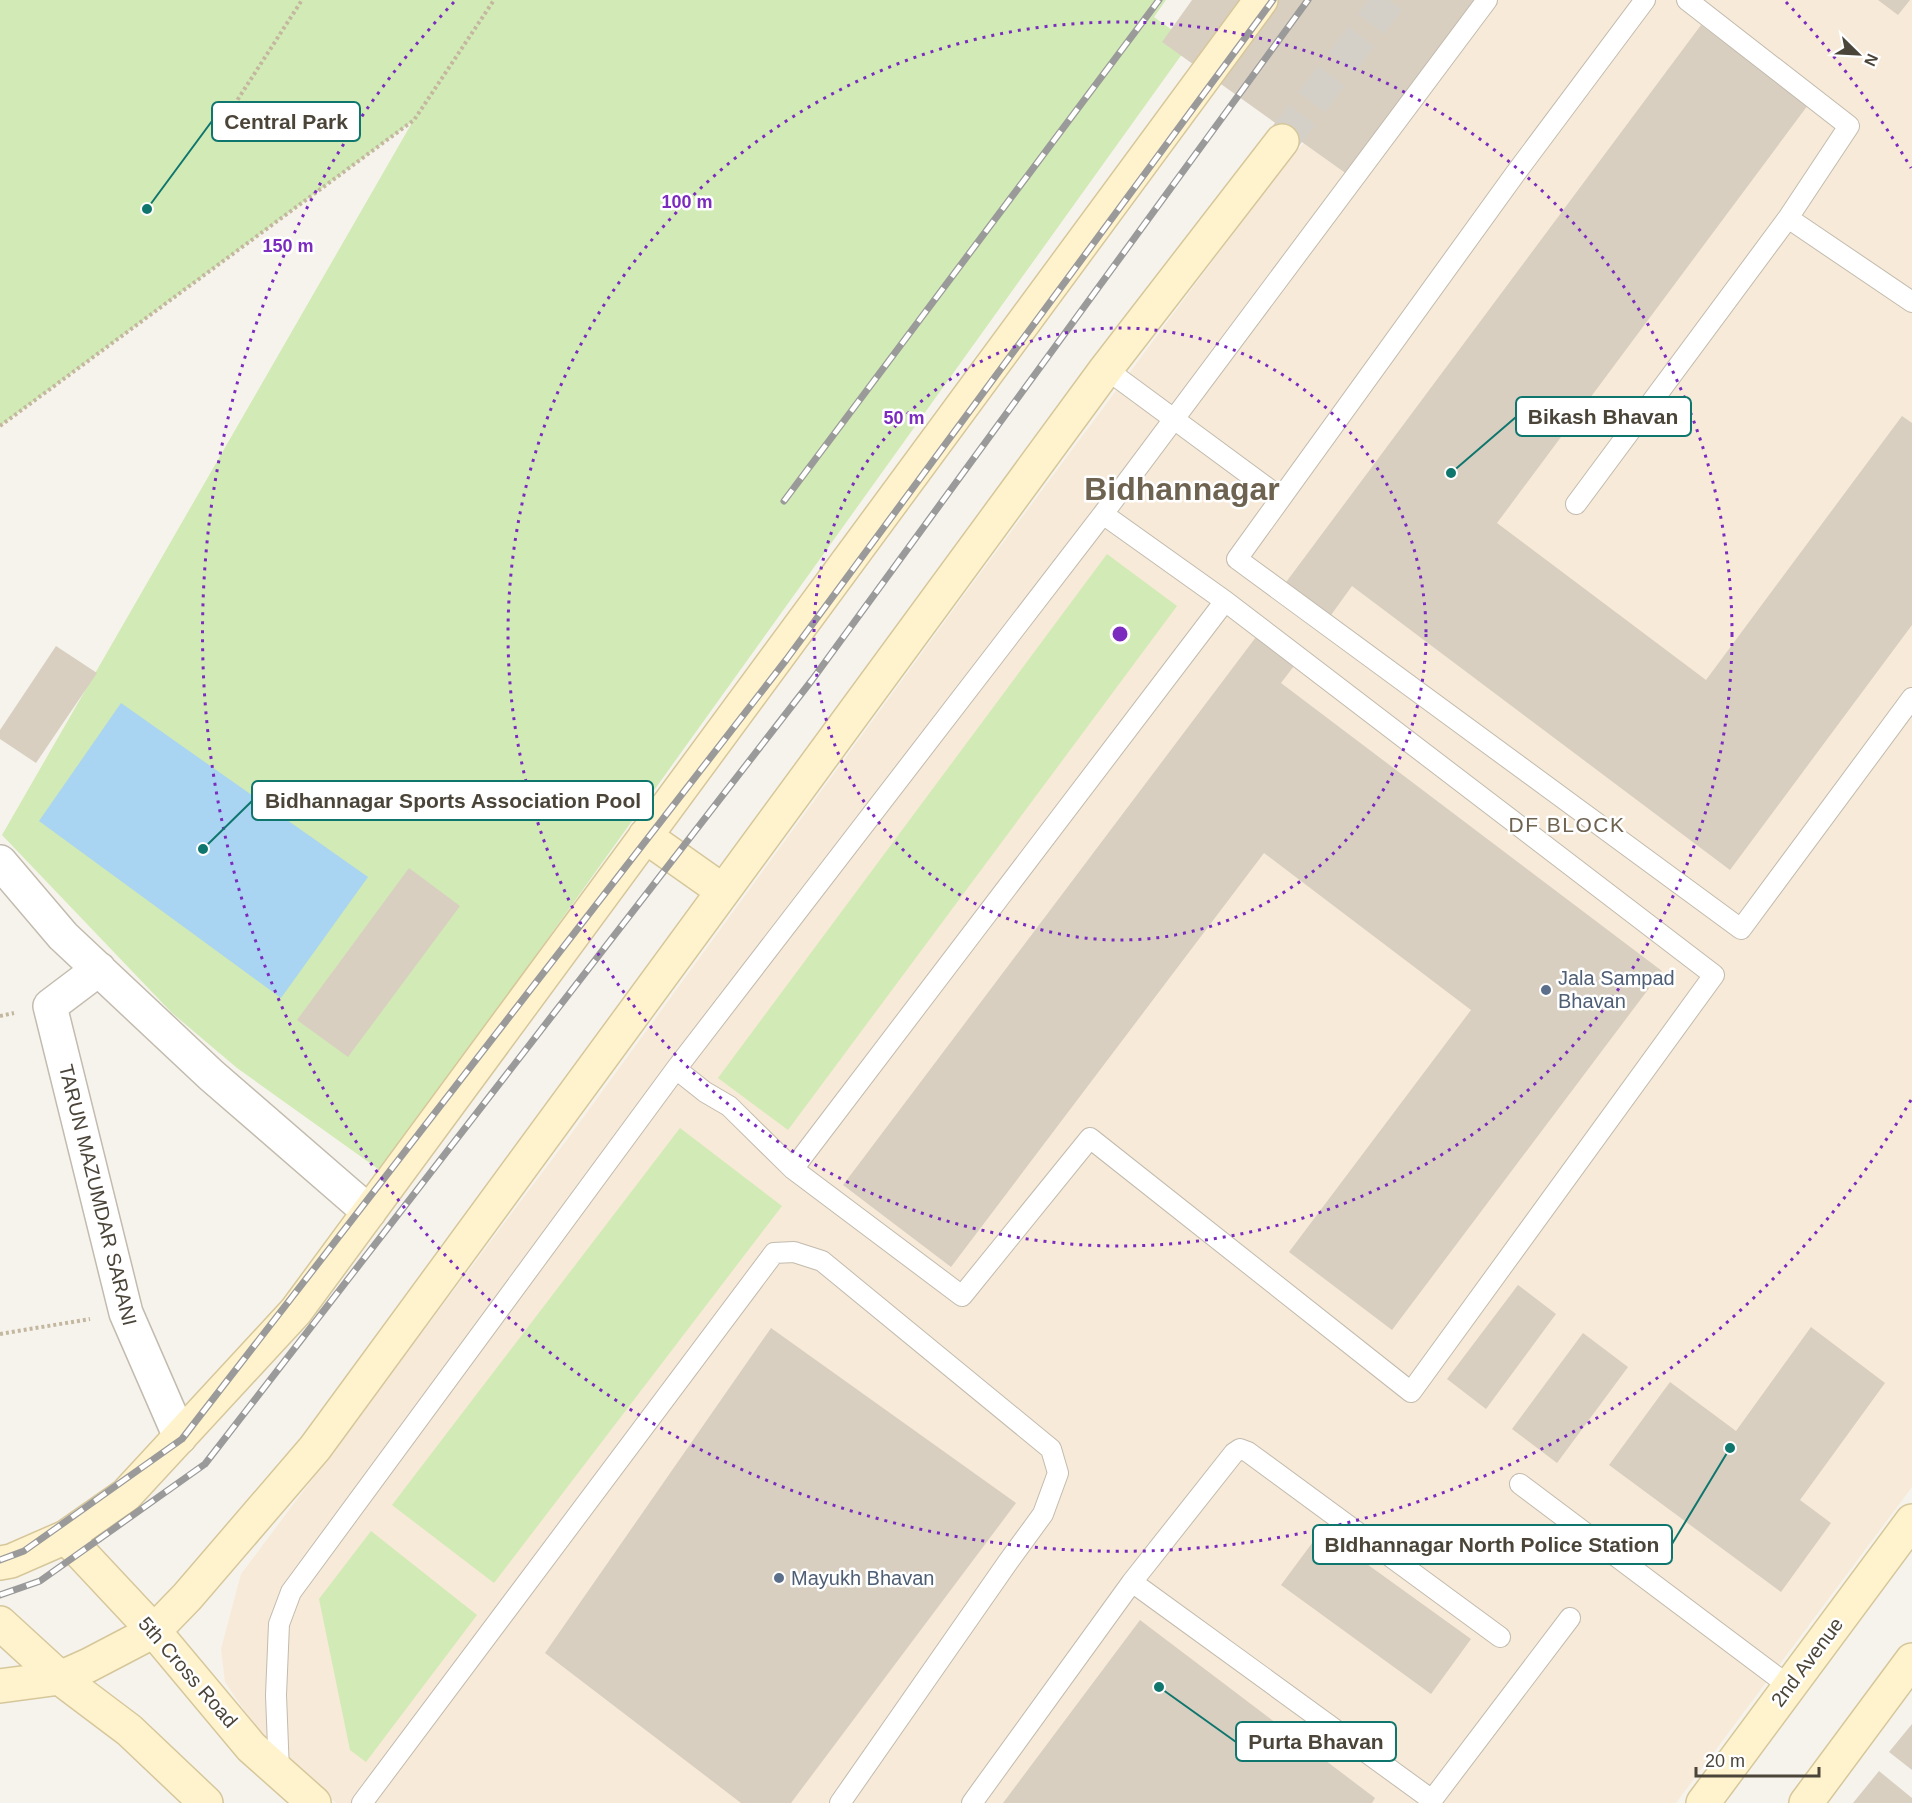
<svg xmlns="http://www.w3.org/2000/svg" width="1912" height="1803" font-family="Helvetica,sans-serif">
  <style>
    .commercial { fill: #f7ead8 }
    .green { fill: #d2eab5 }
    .water { fill: #a9d4f2 }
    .building { fill: #d8cfc1 }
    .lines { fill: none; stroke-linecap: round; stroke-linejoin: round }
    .secondary-tunnel { stroke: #d4d0c8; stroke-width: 33; stroke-dasharray: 33 16; stroke-linecap: butt }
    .lane-casing { stroke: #c2bbae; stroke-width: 22 }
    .street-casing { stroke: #c2bbae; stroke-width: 36 }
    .secondary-casing { stroke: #d6c79b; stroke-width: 36 }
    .path { stroke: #c4b79f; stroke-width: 4; stroke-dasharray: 3 3; stroke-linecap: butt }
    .lane { stroke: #fff; stroke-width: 20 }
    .street { stroke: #fff; stroke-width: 33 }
    .secondary { stroke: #fff3cd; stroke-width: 33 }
    .rail-casing { stroke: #9a9a9a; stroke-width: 7 }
    .rail { stroke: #fff; stroke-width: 4.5; stroke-dasharray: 14; stroke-linecap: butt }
    .ring { fill: none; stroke: #7b2cbf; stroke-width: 3; stroke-dasharray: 3 6 }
    .service-dot { fill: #5c6f8a; stroke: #fff; stroke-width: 2 }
    .labels { text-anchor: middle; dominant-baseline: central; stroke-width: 5; stroke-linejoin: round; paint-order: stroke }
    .service-label { font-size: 20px; fill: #4e5e75; stroke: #fff; text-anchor: start }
    .street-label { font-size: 20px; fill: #4b4439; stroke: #fff }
    .neighbourhood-label { font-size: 21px; letter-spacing: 1.5px; fill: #6e6250; stroke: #fff }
    .town-label { font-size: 32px; font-weight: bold; fill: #6e6250; stroke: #fff }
    .centre { fill: #7b2cbf; stroke: #fff; stroke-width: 3 }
    .ring-label { font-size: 18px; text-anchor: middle; font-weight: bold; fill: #7b2cbf; stroke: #fff; stroke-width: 5; stroke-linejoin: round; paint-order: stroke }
    .leader { fill: none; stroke: #0f766e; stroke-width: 2 }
    .callout-dot { fill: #0f766e; stroke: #fff; stroke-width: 2 }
    .callout { fill: #fff; stroke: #0f766e; stroke-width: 2 }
    .callout-label { font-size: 21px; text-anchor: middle; font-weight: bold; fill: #4b4439 }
  </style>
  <rect width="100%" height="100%" fill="#f6f3ec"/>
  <path class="commercial" d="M1419 0H1912V1487L1676 1803H336L268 1745 225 1682 221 1649 241 1574 569 1137 970 587 1261 196Z"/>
  <path class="green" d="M0 0H1166L1154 17 1190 43 381 1171 237 1068 172 1013 2 835 413 121 0 426Z
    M1107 554 1177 606 788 1130 718 1078Z
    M680 1128 782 1206 494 1583 392 1505Z
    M371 1531 477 1615 366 1762 350 1750 319 1599Z"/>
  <path class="water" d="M121 703 368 877 281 998 39 821Z"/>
  <path class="building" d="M1192 0H1477L1351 177 1162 42Z
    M1878 0H1910L1898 15Z
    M1701 25 1808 105 1497 523 1706 680 1902 416 1912 423V625L1730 870 1352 586 1326 622 1281 589Z
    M1259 633 1297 662 1281 683 1662 971 1392 1330 1289 1252 1471 1010 1264 853 951 1267 843 1185Z
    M56 646 97 673 36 763 0 739V730Z
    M409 868 460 906 348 1057 297 1020Z
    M1518 1285 1556 1314 1486 1409 1447 1379Z
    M1811 1327 1885 1383 1800 1500 1831 1523 1781 1592 1609 1465 1670 1382 1736 1431Z
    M771 1328 1016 1503 791 1803H741L545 1653Z
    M1583 1333 1628 1367 1557 1463 1512 1429Z
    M1321 1531 1471 1639 1431 1694 1281 1585Z
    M1140 1620 1375 1798 1372 1803H1003Z
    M1912 1724V1770L1889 1752Z
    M1879 1771 1912 1798V1803H1853Z"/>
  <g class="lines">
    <path class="secondary-tunnel" d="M1282 141 1389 0"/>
    <defs>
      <path id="lane" d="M1645 0 1515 174 1237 559 1741 929 1912 698
        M1687 0 1849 126 1788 218
        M1106 369 1281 498
        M1576 504 1788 218 1912 302
        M676 1069 705 1092 729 1106 793 1169 962 1296 1090 1138 1411 1392 1714 975 1225 601 1103 514
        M793 1169 1225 601
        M1520 1484 1789 1686
        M1132 1582 1432 1800 1430 1803
        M279 1772 276 1695 279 1624 291 1592 676 1069 1103 514 1487 0
        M1432 1800 1570 1618
        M362 1803 774 1253 794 1252 822 1261 1051 1449 1058 1473 1043 1514 1008 1562 840 1803
        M972 1803 1132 1582 1234 1453 1240 1449 1248 1452 1500 1637"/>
      <path id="street" d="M0 862 63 936 211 1075 369 1212
        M99 969 50 1006 126 1313 180 1437"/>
      <path id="secondary" d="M645 836 723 891
        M66 1537 154 1631 251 1747 314 1803
        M0 1563 11 1561 66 1537 126 1495 296 1311 1261 0
        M0 1623 60 1678 129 1730 206 1803
        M0 1686 60 1678 89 1665 154 1631 187 1597 315 1448 1106 369 1282 141
        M1703 1803 1912 1521
        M1806 1803 1912 1660"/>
    </defs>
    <use href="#lane" class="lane-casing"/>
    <use href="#street" class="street-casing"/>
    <use href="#secondary" class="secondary-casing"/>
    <path class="path" d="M218 130 302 0
      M0 426 414 120 494 0
      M0 1016 14 1013
      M0 1334 90 1319"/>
    <use href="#lane" class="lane"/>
    <use href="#street" class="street"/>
    <use href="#secondary" class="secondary"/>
    <defs>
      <path id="rail" d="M784 501 1159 0
        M0 1560 24 1551 182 1439 786 660 1273 0
        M0 1595 40 1581 205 1464 812 680 1308 0"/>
    </defs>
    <use href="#rail" class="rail-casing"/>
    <use href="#rail" class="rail"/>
  </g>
  <g class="ring">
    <circle cx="1120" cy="634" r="306"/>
    <circle cx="1120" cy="634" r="612"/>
    <path d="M1911 1100A918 918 0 1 1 454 2M1786 2A918 918 0 0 1 1911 168"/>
  </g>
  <g class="service-dot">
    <circle cx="1546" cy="990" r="6"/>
    <circle cx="779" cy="1578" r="6"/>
  </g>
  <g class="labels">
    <g class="service-label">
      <text x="1558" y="978">Jala Sampad<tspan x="1558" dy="23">Bhavan</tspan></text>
      <text x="791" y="1578">Mayukh Bhavan</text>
    </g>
    <g class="street-label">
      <text transform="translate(98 1195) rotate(76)">TARUN MAZUMDAR SARANI</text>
      <text transform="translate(1807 1662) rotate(-53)">2nd Avenue</text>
      <text transform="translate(188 1672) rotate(49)">5th Cross Road</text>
    </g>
    <g class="neighbourhood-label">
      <text x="1567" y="824">DF BLOCK</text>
    </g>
    <g class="town-label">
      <text x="1182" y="489">Bidhannagar</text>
    </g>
  </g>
  <circle cx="1120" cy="634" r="9" class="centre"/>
  <g class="ring-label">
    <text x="687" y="208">100 m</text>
    <text x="288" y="252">150 m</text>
    <text x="904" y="424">50 m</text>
  </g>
  <path class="leader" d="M147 209L212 121M1451 473L1516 417M203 849L252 801M1730 1448L1672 1544M1159 1687L1236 1742"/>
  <g class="callout-dot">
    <circle cx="147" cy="209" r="6"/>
    <circle cx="1451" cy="473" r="6"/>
    <circle cx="203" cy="849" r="6"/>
    <circle cx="1730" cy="1448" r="6"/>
    <circle cx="1159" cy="1687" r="6"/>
  </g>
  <g class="callout">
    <rect x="212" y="102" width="148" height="39" rx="6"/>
    <rect x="1516" y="397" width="175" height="39" rx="6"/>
    <rect x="252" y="781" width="401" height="39" rx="6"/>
    <rect x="1313" y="1525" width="359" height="39" rx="6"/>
    <rect x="1236" y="1722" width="160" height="39" rx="6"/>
  </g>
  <g class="callout-label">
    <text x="286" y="129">Central Park</text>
    <text x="1603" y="424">Bikash Bhavan</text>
    <text x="453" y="808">Bidhannagar Sports Association Pool</text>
    <text x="1492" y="1552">BIdhannagar North Police Station</text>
    <text x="1316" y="1749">Purta Bhavan</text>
  </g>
  <g transform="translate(1858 54) rotate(114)" stroke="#ffffff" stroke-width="4.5" paint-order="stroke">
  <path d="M0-4.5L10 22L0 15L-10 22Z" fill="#4b4439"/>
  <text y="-9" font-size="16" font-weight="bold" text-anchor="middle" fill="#4b4439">N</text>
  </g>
  <path d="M1696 1767v9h123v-9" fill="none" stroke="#4b4439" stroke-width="3"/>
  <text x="1705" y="1767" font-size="18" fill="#4b4439" stroke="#ffffff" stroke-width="4.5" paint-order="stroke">20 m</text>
</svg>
